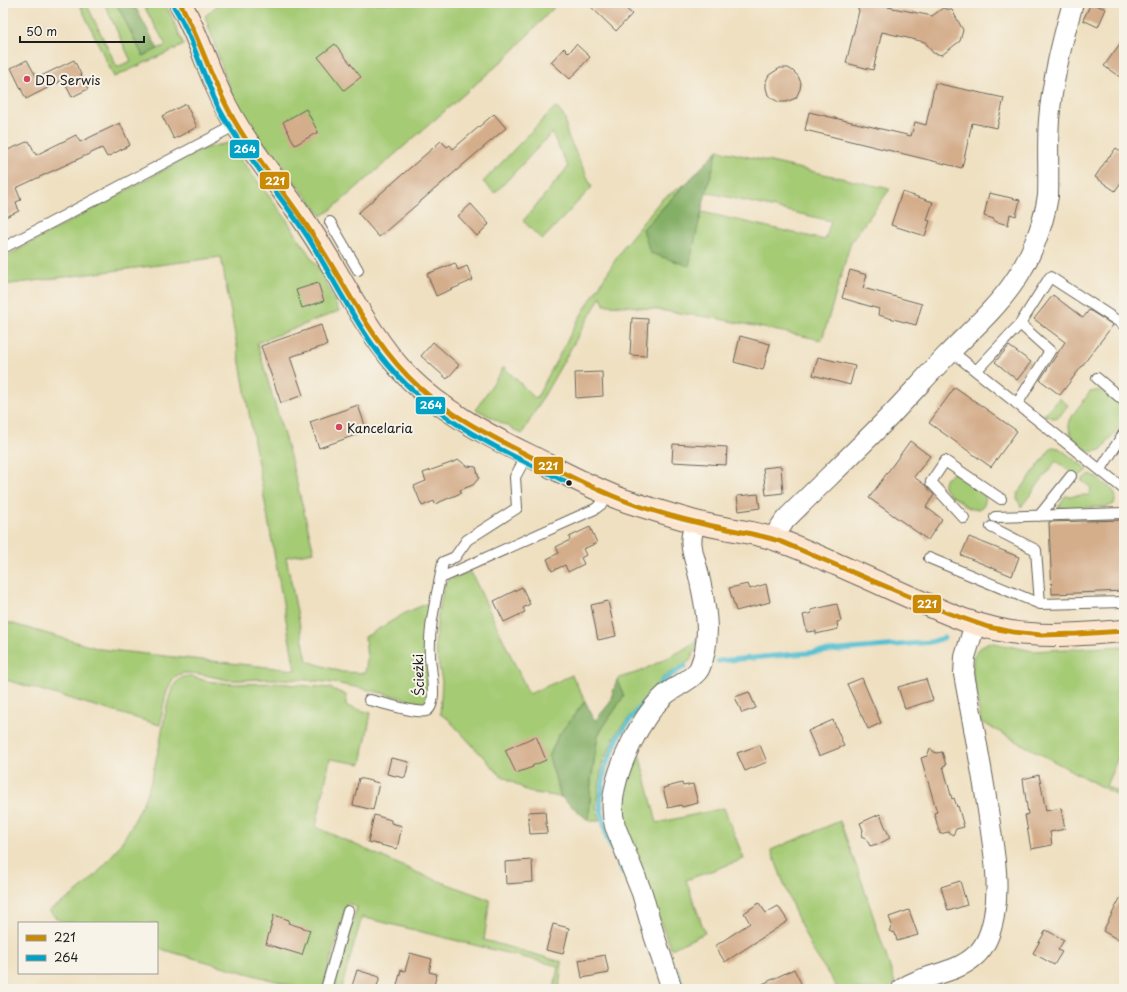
<svg xmlns="http://www.w3.org/2000/svg" width="1127" height="992" font-family="'Playpen Sans',sans-serif">
  <style>
    .green { fill: #a5cb75; stroke: #607448 }
    .forest { fill: #84af66; stroke: #506641 }
    .lines { fill: none; stroke-linecap: round; stroke-linejoin: round }
    .stream { stroke: #54bfd0; stroke-width: 5 }
    .building { fill: #d4ad8b }
    .lane-casing { stroke: #666156; stroke-width: 12 }
    .street-casing { stroke: #666156; stroke-width: 22 }
    .secondary-casing { stroke: #666156; stroke-width: 24 }
    .lane { stroke: #fff; stroke-width: 10 }
    .street { stroke: #fff; stroke-width: 20 }
    .secondary { stroke: #fce5cf; stroke-width: 22 }
    .bus-1-casing { stroke: #f7f3e8; stroke-width: 8 }
    .bus-2-casing { stroke: #f7f3e8; stroke-width: 8 }
    .bus-1 { stroke: #cb8a06; stroke-width: 5 }
    .bus-2 { stroke: #01a2c5; stroke-width: 5 }
    .poi-dot { fill: #d1495b; stroke: #f7f3e8; stroke-width: 1.5 }
    .bus-dot { fill: #1c1c1c; stroke: #f7f3e8; stroke-width: 1.5 }
    .labels { text-anchor: middle; dominant-baseline: central; stroke-width: 4; stroke-linejoin: round; paint-order: stroke }
    .poi-label { font-size: 13px; fill: #1c1c1c; stroke: #f7f3e8; text-anchor: start }
    .street-label { font-size: 13px; fill: #1c1c1c; stroke: #f7f3e8 }
    .line-badge { stroke: #f7f3e8; stroke-width: 1.5 }
    .badge-label { font-size: 11px; text-anchor: middle; font-weight: bold; fill: #fff }
  </style>
  <rect width="100%" height="100%" fill="#f7f3e8"/>
  <filter id="ink" filterUnits="userSpaceOnUse"><feTurbulence type="fractalNoise" baseFrequency=".025" numOctaves="2"/><feDisplacementMap in="SourceGraphic" scale="8" xChannelSelector="R" yChannelSelector="G"/><feConvolveMatrix kernelMatrix="1 2 1 2 8 2 1 2 1" color-interpolation-filters="sRGB"/></filter>
  <filter id="wash" filterUnits="userSpaceOnUse"><feTurbulence type="fractalNoise" baseFrequency=".012" numOctaves="4" result="noise"/><feDisplacementMap in="SourceGraphic" scale="16" xChannelSelector="R" yChannelSelector="G"/><feGaussianBlur stdDeviation="0.9" result="paint"/><feColorMatrix in="noise" values="0 0 0 0 0 0 0 0 0 0 0 0 0 0 0 0 0 1.4 0 .05"/><feComposite in="paint" operator="in"/></filter>
  <g filter="url(#wash)">
    <rect width="100%" height="100%" fill="#efe0c1"/>
    <path class="green" d="M79 3H86L117 67 131 61 104 3H116L143 56 166 45 142 3H163L168 9 184 45 114 77Z
      M220 3H558L508 56 332 209 322 216 248 124 232 97 205 16Z
      M556 107 565 118 567 134 592 187 542 240 523 221 568 167 552 133 495 193 483 182 549 113Z
      M228 143 282 213 322 274 339 311 257 343 290 456 314 552 286 557 307 661 342 672 365 673 367 660 365 637 407 612 431 602 425 639 429 694 426 704C392 696 359 686 325 682 305 679 284 679 264 679 252 679 240 681 228 680 216 678 187 669 178 675 165 682 163 712 160 725L3 679V618V621L100 649 295 670 221 257 3 285V258L202 149Z
      M718 150 890 189 851 242 822 340 715 318 629 306 604 305 601 296 522 434 476 409 504 367 536 399 578 320 624 246 661 200 685 184 643 229 700 220 702 212 825 240 831 221 706 192Z
      M1100 390 1106 393 1124 407V421L1101 450 1092 452C1081 447 1065 435 1070 421 1072 414 1085 399 1090 392Z
      M1059 398 1068 405 1059 417 1053 418 1044 415Z
      M1052 447 1059 448 1088 470 1077 477 1056 461 1021 507 1017 498 1018 493Z
      M954 473 984 493C988 501 983 511 973 509 968 509 964 504 960 501 956 498 950 496 947 492 940 484 946 475 954 473Z
      M1091 474 1113 490 1116 497 1114 504 1107 507 1058 508 1065 496 1089 495 1091 488 1081 480Z
      M471 572 529 694 572 675 585 701 558 736 549 757 561 797 529 792 499 774 448 719 440 714 442 681 435 646 438 615 444 586 447 581 453 578Z
      M699 635 696 648 690 661 663 677 617 732 602 765 596 806 600 821H589L591 781 598 735 624 696 617 680 622 677 639 672 681 651 693 643Z
      M989 642 1033 651 1124 646V743L1106 786 1124 795V799L981 722 972 668 974 657 979 648Z
      M191 676 206 681 233 684 277 683 330 688 346 695V706L371 713 361 764 330 759 316 827 418 873 490 900 484 940 562 962 559 989H554L558 966 362 917 341 989H334L357 907 347 903 323 987 320 989H304L157 948V923H65C60 921 52 916 49 910 96 886 130 838 148 790 153 777 155 762 159 748 162 733 167 695 175 684 179 678 185 676 191 676Z
      M637 746 657 823 724 808 744 859 686 880 705 933 671 949 620 819 622 788Z
      M840 821 862 882 895 983 888 989H838L812 949 794 910 771 850Z"/>
    <path class="forest" d="M116 3H133L158 49 143 56Z
      M718 150 706 192 689 266 650 253 643 229Z
      M617 680 624 696 598 735 591 781 589 821 561 797 549 757 558 736 585 701 595 721 609 704Z"/>
    <g class="lines">
      <path class="stream" d="M718 661 931 642 944 638
        M623 872 607 838 600 804 605 768 619 735 636 712 665 679 685 666
        M676 971 683 989"/>
    </g>
    <g id="blocks">
      <path class="building" d="M587 3H620L632 14 616 31Z
        M855 3H889L888 7 932 16 943 8 952 10 963 30 960 41 942 55 933 53 925 42 882 32 873 70 846 63 859 11Z
        M1091 3 1106 9 1098 27 1083 20Z
        M1124 38V80L1104 66Z
        M335 44 361 77 344 90 318 57Z
        M576 44 590 57 570 79 551 62 564 48 569 53Z
        M27 60 37 78 74 60 88 89 72 97 63 80 26 99 11 68Z
        M780 68H788L793 71 798 76 801 83 800 89 796 98 786 102H779L773 99 768 95 766 88V81L769 75Z
        M935 83 1004 98 997 128 972 123 962 168 805 130 809 112 911 136 915 122 926 125Z
        M186 104 197 127 174 139 162 116Z
        M306 109 318 132 295 145 283 122Z
        M494 114 506 128 379 237 358 213 441 141 447 147 450 145 453 149Z
        M120 123 130 145 107 157 102 148 16 188 21 200 16 202 19 211 3 218V152L29 141 36 155 76 135 80 142Z
        M1116 148 1124 154V178L1115 191 1095 177 1109 156H1110Z
        M902 192 933 202 927 220 930 221 925 236 891 225Z
        M989 193 1020 200 1016 216 1010 214 1008 225 994 221V219L984 216Z
        M471 204 489 224 477 236 458 216Z
        M455 263 458 270 467 266 473 280 436 296 427 274Z
        M850 270 867 275 863 288 922 304 916 325 878 315 879 309 842 298Z
        M318 283 324 301 302 308 296 290Z
        M1053 295 1083 318 1089 310 1113 325 1060 395 1040 380 1065 342 1034 319Z
        M632 318 648 319 646 356 630 355Z
        M321 325 327 345 290 357 303 395 281 403 261 346Z
        M740 336 770 344 763 370 734 362Z
        M433 342 459 365 447 379 421 356Z
        M1009 346 1031 362 1017 380 995 362Z
        M818 357 855 366 850 385 813 375Z
        M602 372 603 396 576 398 575 373Z
        M955 387 1017 431 991 467 929 423Z
        M358 405 367 431 319 448 310 422Z
        M910 441 930 456 914 477 925 485 934 495 926 507 942 519 928 540 869 498Z
        M673 444 727 447 726 465 672 462Z
        M459 460 467 466 476 467 479 478 473 485 460 490 461 493 435 504 434 501 422 506 414 486 426 481 423 473Z
        M781 466 783 493 766 495 763 468Z
        M758 494 760 508 739 511 737 496Z
        M1124 520V591L1052 594 1049 522Z
        M590 527 597 543 583 549 586 555 581 558 584 564 568 572 565 565 552 571 547 559 559 553 556 547 570 540 569 537Z
        M969 537 1019 557 1012 576 961 555Z
        M748 584 750 589 766 584 770 602 736 611 729 588Z
        M522 587 530 604 523 608 525 612 504 622 494 601Z
        M608 601 616 636 598 640 591 605Z
        M837 604 841 621 837 622 838 629 816 634V631L807 632 803 615 812 613 811 610Z
        M862 678 881 723 868 729 847 684Z
        M926 679 933 700 905 709 898 687Z
        M749 692 756 708 742 713 735 697Z
        M833 720 844 746 819 756 808 731Z
        M536 736 546 760 532 766 533 767 516 773 505 750Z
        M760 745 767 762 745 771 737 753Z
        M930 749 936 753 942 752 946 765 943 766 952 799 954 798 957 807 958 806 964 827 956 829 953 835 948 832 940 834 934 813 937 812 921 758 927 756Z
        M391 758 409 762 405 778 387 774Z
        M1039 775 1046 811 1061 808 1065 829 1050 832 1052 845 1031 849 1025 815 1028 814 1023 779Z
        M359 778 379 783 373 810 353 805Z
        M682 783 683 786 693 784 698 803 682 807 681 805 668 808 663 788Z
        M545 811 547 833 530 834 528 812Z
        M880 814 890 838 877 845V844L870 846 866 838 861 836 863 830 860 823Z
        M374 815 391 820V823L402 826 397 849 368 842Z
        M532 860 533 882 506 884 505 862Z
        M960 881 967 905 948 911 941 887Z
        M1124 891V943L1103 931Z
        M759 903 766 913 778 906 788 921 725 962 715 946 750 923 744 913Z
        M909 910 918 935 897 941 895 933 889 931 892 925 889 917Z
        M274 915 289 920 288 923 310 930 302 955 266 944Z
        M553 924 569 928 563 954 546 950Z
        M1046 930 1064 940 1058 950 1062 952 1054 965 1033 953Z
        M410 953 432 959 429 972 437 974 433 989H413L397 985 401 970 405 971Z
        M605 955 609 973 582 978 579 960Z
        M794 969 804 989H752Z
        M357 970 380 977 376 989H363L352 986Z"/>
    </g>
  </g>
  <g filter="url(#ink)">
    <use href="#blocks" fill-opacity="0" stroke="#666156" stroke-width="1"/>
    <g class="lines">
      <defs>
        <path id="lane" d="M330 222 358 270
          M3 248 236 125
          M951 351 1124 489
          M976 371 1020 324
          M1097 378 1124 401
          M1017 404 1050 351 1020 324 1050 277 1124 325
          M1101 469 1124 433
          M1039 516 1071 476
          M995 517 1124 513
          M964 518 931 482 945 461 1001 499
          M929 558 1040 604 1036 550 991 527
          M441 578 595 509 603 503 607 493
          M1040 604 1124 602
          M369 700C381 702 417 714 426 711 439 706 430 667 430 656 428 624 438 593 443 562L455 557 467 540 517 508 515 477 521 466 524 453
          M326 989 348 911"/>
        <path id="street" d="M773 538 785 520C820 485 856 451 890 416 909 396 927 376 946 356 968 333 993 312 1012 285 1030 260 1043 227 1048 196 1049 171 1047 145 1049 120 1052 80 1062 41 1073 3
          M672 989 654 935 642 893 615 826C613 818 612 808 613 799 617 766 640 718 665 695 674 687 696 678 700 667 713 636 705 603 698 572 693 552 687 542 696 522
          M902 989C925 973 955 975 976 955 995 938 998 897 996 872 995 856 992 840 990 824 983 774 973 724 964 674L965 657 975 624"/>
        <path id="secondary" d="M180 3C199 35 208 72 225 104 248 150 284 188 311 231 343 279 367 334 407 376 442 411 487 435 530 456 562 472 593 489 626 501 648 508 670 515 692 521 719 529 748 530 774 539 796 546 817 556 838 565 880 583 921 603 964 620 985 627 1007 633 1029 634 1061 637 1093 633 1124 631"/>
      </defs>
      <use href="#lane" class="lane-casing"/>
      <use href="#street" class="street-casing"/>
      <use href="#secondary" class="secondary-casing"/>
      <use href="#lane" class="lane"/>
      <use href="#street" class="street"/>
      <use href="#secondary" class="secondary"/>
      <defs>
        <path id="bus-1" d="M180 3C201 41 212 82 234 120 260 166 296 205 323 251 352 298 377 349 419 387 453 418 495 438 535 459 561 472 586 485 613 496 641 508 673 517 703 524 729 530 756 533 782 542L948 613 988 627 1013 632 1041 635 1077 634 1124 631"/>
        <path id="bus-2" d="M174 7C194 38 203 79 221 112 245 155 278 192 305 233 331 273 351 317 380 355 428 418 500 450 569 483"/>
      </defs>
      <use href="#bus-1" class="bus-1-casing"/>
      <use href="#bus-2" class="bus-2-casing"/>
      <use href="#bus-1" class="bus-1"/>
      <use href="#bus-2" class="bus-2"/>
    </g>
  </g>
  <g class="poi-dot">
    <circle cx="27" cy="79" r="4"/>
    <circle cx="339" cy="427" r="4"/>
  </g>
  <circle class="bus-dot" cx="569" cy="483" r="3.5"/>
  <g class="labels">
    <g class="poi-label">
      <text x="35" y="79">DD Serwis</text>
      <text x="347" y="427">Kancelaria</text>
    </g>
    <g class="street-label">
      <text transform="translate(418 675) rotate(-92)">Ścieżki</text>
    </g>
  </g>
  <g class="line-badge">
    <rect x="229" y="139" width="31" height="20" rx="4" fill="#01a2c5"/>
    <rect x="259" y="171" width="31" height="19" rx="4" fill="#cb8a06"/>
    <rect x="415" y="396" width="31" height="19" rx="4" fill="#01a2c5"/>
    <rect x="533" y="456" width="31" height="19" rx="4" fill="#cb8a06"/>
    <rect x="912" y="594" width="30" height="20" rx="4" fill="#cb8a06"/>
  </g>
  <g class="badge-label">
    <text x="245" y="153">264</text>
    <text x="275" y="185">221</text>
    <text x="431" y="409">264</text>
    <text x="548" y="470">221</text>
    <text x="927" y="608">221</text>
  </g>
  <rect width="1127" height="992" fill="none" stroke="#f7f3e8" stroke-width="16"/>
  <rect x="18" y="922" width="140" height="52" fill="#f7f3e8" stroke="#9f9d96"/>
  <rect x="26" y="935" width="20" height="6" fill="#cb8a06" stroke="#9f9d96"/>
  <text x="54" y="942" font-size="12" fill="#1c1c1c">221</text>
  <rect x="26" y="955" width="20" height="6" fill="#01a2c5" stroke="#9f9d96"/>
  <text x="54" y="962" font-size="12" fill="#1c1c1c">264</text>
  <path d="M20 36v6h124v-6" fill="none" stroke="#1c1c1c" stroke-width="2"/>
  <text x="26" y="36" font-size="12" fill="#1c1c1c" stroke="#f7f3e8" stroke-width="3" paint-order="stroke">50 m</text>
</svg>
